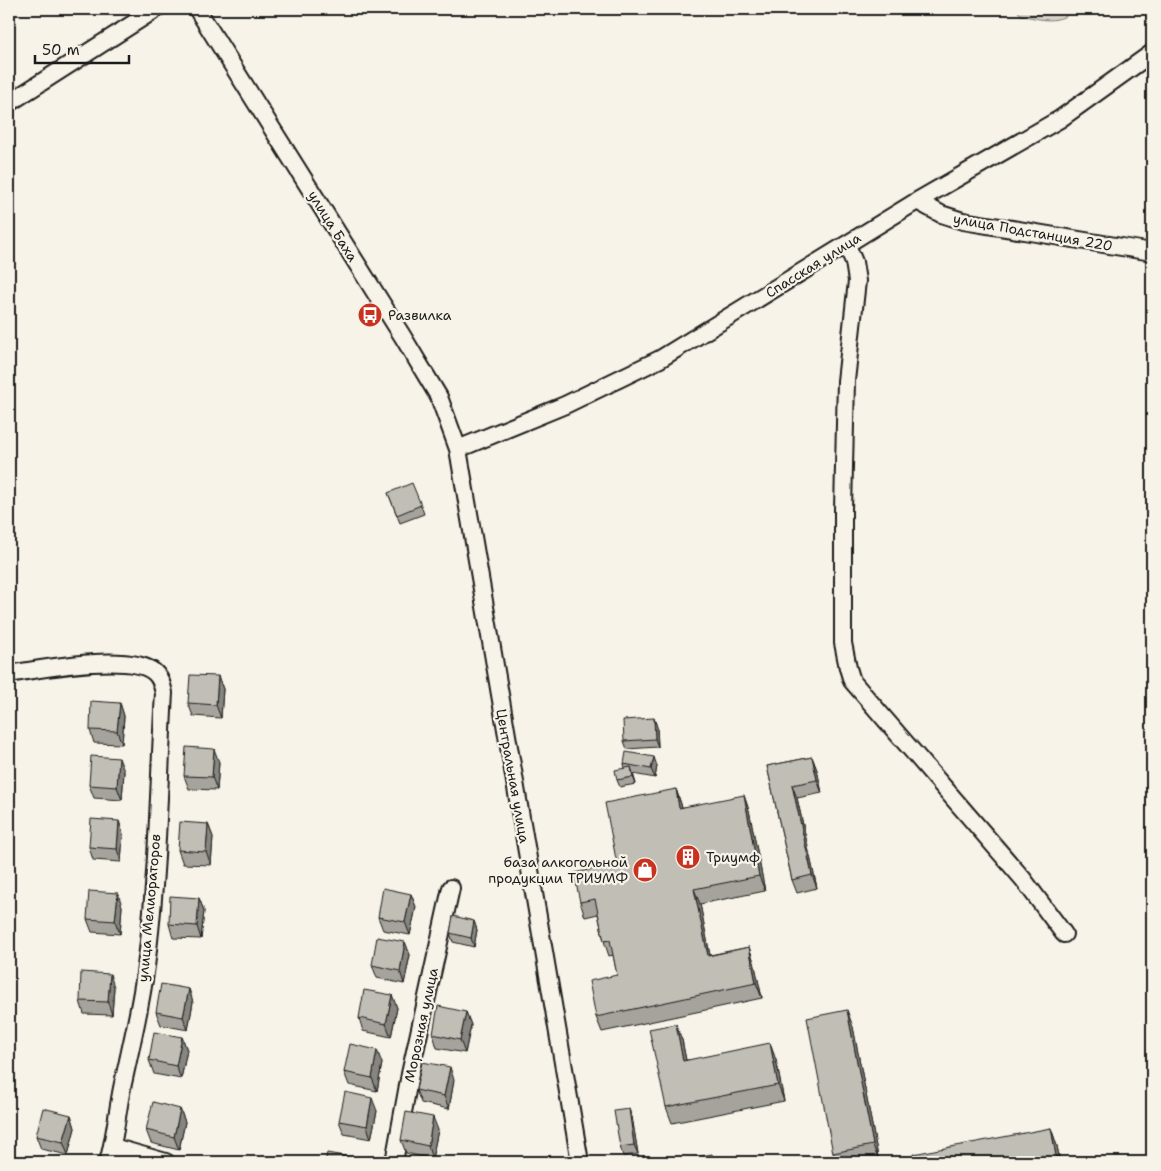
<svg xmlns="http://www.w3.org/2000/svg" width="1161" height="1171" font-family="'Shantell Sans',sans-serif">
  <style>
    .green { fill: #d7d3cb; stroke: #7a7874 }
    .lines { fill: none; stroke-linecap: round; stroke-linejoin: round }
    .minor-casing { stroke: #1c1c1c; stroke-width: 20 }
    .minor { stroke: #f7f3e8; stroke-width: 16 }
    .wall { fill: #a5a39c; stroke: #1c1c1c }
    .shaded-wall { fill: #86857f; stroke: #1c1c1c }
    .building { fill: #c0beb5; stroke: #1c1c1c }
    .labels { text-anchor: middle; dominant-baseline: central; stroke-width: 4.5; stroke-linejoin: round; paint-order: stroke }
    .street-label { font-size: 14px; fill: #1c1c1c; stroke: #f7f3e8 }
    .poi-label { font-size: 14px; fill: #1c1c1c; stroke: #f7f3e8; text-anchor: start }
  </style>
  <rect width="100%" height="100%" fill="#f7f3e8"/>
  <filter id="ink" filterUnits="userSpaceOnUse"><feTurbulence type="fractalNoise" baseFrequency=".02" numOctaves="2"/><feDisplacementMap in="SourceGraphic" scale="10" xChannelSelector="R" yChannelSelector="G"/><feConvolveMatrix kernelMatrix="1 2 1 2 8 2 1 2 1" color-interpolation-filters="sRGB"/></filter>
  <g filter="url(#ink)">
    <path class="green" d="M1016 9H1076C1058 25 1042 20 1021 15Z"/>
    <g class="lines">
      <defs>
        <path id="minor" d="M197 9 403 337 439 397 458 449 580 1162
          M9 103 156 9
          M917 201 941 214 963 221 1152 252
          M847 245 854 262 857 281 846 381 843 509V643L848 668 852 681 1023 879 1064 934
          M458 449 565 405 660 359 917 201 1060 119 1152 53
          M9 674C40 669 130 652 154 672 161 678 162 685 164 693 159 778 158 865 148 950 143 996 132 1042 122 1088 117 1113 115 1138 108 1162
          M113 1147 166 1162
          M394 1162 410 1074 451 888"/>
      </defs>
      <use href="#minor" class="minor-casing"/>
      <use href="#minor" class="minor"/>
    </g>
    <path class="wall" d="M388 493 421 505 424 514 400 523Z
      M218 676 223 689 221 718 193 716 188 703Z
      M120 703 124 716 122 744 94 743 90 730Z
      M654 718 657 727 658 747 627 749 624 741Z
      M812 757 817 770 822 793 797 798 817 888 797 893 792 880 767 766Z
      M219 762 217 790 189 789 184 776Z
      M624 764 657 766 655 778 633 774 636 784 620 787 617 780 625 768Z
      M124 771 122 800 94 798 89 785Z
      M676 789 682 807 749 810 765 891 700 904 710 955 749 947 754 962 762 998 602 1032 596 1017 617 975 613 955 609 956 604 941 598 914 585 917 580 902 617 864Z
      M119 821 123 834 121 862 93 860 89 847Z
      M208 824 213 837 211 865 183 864 178 850Z
      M411 894 416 907 410 935 383 930 378 917Z
      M199 898 204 911 201 939 173 938 169 924Z
      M122 906 120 934 92 932 87 919Z
      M474 921 477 930 474 947 453 942 450 933Z
      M405 942 410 955 404 984 377 978 372 965Z
      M114 987 112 1015 84 1014 80 1001Z
      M189 989 193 1002 188 1030 161 1025 156 1012Z
      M392 995 397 1008 391 1037 363 1031 359 1018Z
      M466 1012 471 1025 465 1053 437 1048 433 1034Z
      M853 1027 879 1162H837L833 1153Z
      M182 1037 187 1050 181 1079 154 1074 149 1060Z
      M682 1040 686 1060H776L784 1101 672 1123 666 1107Z
      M382 1063 377 1091 349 1085 344 1072Z
      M454 1080 449 1109 421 1103 416 1090Z
      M180 1109 185 1122 179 1150 151 1143 146 1130Z
      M377 1111 371 1139 344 1134 339 1121Z
      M71 1115 75 1128 68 1155 41 1149 36 1136Z
      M632 1117 638 1154 623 1156 620 1147Z
      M1051 1128 1057 1146 1060 1162H914Z
      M438 1130 432 1159 406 1153 401 1140Z"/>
    <path class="shaded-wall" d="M218 676 223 689 221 718 216 705Z
      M120 703 124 716 122 744 117 731Z
      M654 718 657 727 658 747 655 739Z
      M214 749 219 762 217 790 212 777Z
      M654 757 657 766 655 778 651 769Z
      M812 757 817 770 822 793 817 780Z
      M119 758 124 771 122 800 117 787Z
      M631 767 633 774 636 784 633 777Z
      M792 785 797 798 817 888 812 875Z
      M676 789 681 804 685 822 679 808Z
      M744 795 749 810 765 891 759 876Z
      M119 821 123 834 121 862 117 849Z
      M208 824 213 837 211 865 206 852Z
      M694 889 700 904 713 971 708 956Z
      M118 893 122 906 120 934 115 921Z
      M411 894 416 907 410 935 405 922Z
      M199 898 204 911 201 939 197 926Z
      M474 921 477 930 474 947 471 938Z
      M405 942 410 955 404 984 400 971Z
      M749 947 754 962 762 998 756 983Z
      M110 974 114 987 112 1015 108 1002Z
      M189 989 193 1002 188 1030 183 1017Z
      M392 995 397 1008 391 1037 386 1024Z
      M847 1010 853 1027 879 1162 873 1145Z
      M466 1012 471 1025 465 1053 460 1040Z
      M676 1024 682 1040 689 1077 683 1061Z
      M182 1037 187 1050 181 1079 176 1066Z
      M770 1043 776 1060 784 1101 778 1085Z
      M377 1050 382 1063 377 1091 372 1078Z
      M450 1067 454 1080 449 1109 444 1096Z
      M372 1098 377 1111 371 1139 367 1126Z
      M180 1109 185 1122 179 1150 174 1137Z
      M629 1109 632 1117 638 1154 634 1145Z
      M71 1115 75 1128 68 1155 63 1142Z
      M433 1117 438 1130 432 1159 428 1146Z
      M1051 1128 1057 1146 1060 1162H1057Z"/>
    <path class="building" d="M412 483 421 505 397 515 388 493Z
      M190 675 218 676 216 705 188 703Z
      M91 701 120 703 117 731 90 730Z
      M654 718 655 739 624 741 623 720Z
      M186 747 214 749 212 777 184 776Z
      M626 752 654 757 651 769 624 764Z
      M91 756 119 758 117 787 89 785Z
      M812 757 817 780 792 785 812 875 792 880 767 766Z
      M631 767 633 777 617 780 615 770Z
      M676 789 679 808 744 795 759 876 694 889 708 956 749 947 756 983 596 1017 589 981 617 975 610 940 604 941 595 899 580 902 574 873 617 864 605 803Z
      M91 819 119 821 117 849 89 847Z
      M180 822 208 824 206 852 178 850Z
      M383 888 411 894 405 922 378 917Z
      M89 891 118 893 115 921 87 919Z
      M170 896 199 898 197 926 169 924Z
      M453 916 474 921 471 938 450 933Z
      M377 937 405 942 400 971 372 965Z
      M81 972 110 974 108 1002 80 1001Z
      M161 984 189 989 183 1017 156 1012Z
      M364 990 392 995 386 1024 359 1018Z
      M438 1006 466 1012 460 1040 433 1034Z
      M847 1010 873 1145 833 1153 807 1018Z
      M676 1024 683 1061 770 1043 778 1085 666 1107 649 1029Z
      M154 1032 182 1037 176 1066 149 1060Z
      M350 1044 377 1050 372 1078 344 1072Z
      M422 1062 450 1067 444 1096 416 1090Z
      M345 1092 372 1098 367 1126 339 1121Z
      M153 1102 180 1109 174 1137 146 1130Z
      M43 1108 71 1115 63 1142 36 1136Z
      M629 1109 634 1145 620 1147 614 1111Z
      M406 1112 433 1117 428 1146 401 1140Z
      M1051 1128 1057 1162H1027V1159L1011 1162H914L913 1154Z
      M327 1153 355 1158 354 1162H325Z
      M712 1154 714 1162H671Z"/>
  </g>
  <defs>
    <symbol id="bus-disc" viewBox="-11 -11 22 22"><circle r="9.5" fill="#c8321e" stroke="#f7f3e8"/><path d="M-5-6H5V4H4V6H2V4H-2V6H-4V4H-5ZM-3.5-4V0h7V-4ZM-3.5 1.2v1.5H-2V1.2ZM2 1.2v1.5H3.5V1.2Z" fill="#fff"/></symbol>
    <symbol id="building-disc" viewBox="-11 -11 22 22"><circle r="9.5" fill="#c8321e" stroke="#f7f3e8"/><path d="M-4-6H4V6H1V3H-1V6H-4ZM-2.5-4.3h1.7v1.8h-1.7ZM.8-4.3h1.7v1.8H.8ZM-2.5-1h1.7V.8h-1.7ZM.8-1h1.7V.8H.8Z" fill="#fff"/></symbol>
    <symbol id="shop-disc" viewBox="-11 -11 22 22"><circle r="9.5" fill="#c8321e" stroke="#f7f3e8"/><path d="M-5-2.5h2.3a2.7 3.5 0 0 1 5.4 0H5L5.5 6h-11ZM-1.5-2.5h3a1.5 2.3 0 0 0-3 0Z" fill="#fff"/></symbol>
  </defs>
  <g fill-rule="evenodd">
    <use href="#bus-disc" x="356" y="301" width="28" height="28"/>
    <use href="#building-disc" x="674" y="843" width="28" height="28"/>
    <use href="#shop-disc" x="631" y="856" width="28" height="28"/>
  </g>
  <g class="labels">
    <g class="street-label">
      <text transform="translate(333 226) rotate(58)">улица Баха</text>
      <text transform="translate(1033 232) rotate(10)">улица Подстанция 220</text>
      <text transform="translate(813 265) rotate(-32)">Спасская улица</text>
      <text transform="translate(513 776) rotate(80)">Центральная улица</text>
      <text transform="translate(149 908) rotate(-85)">улица Мелиораторов</text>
      <text transform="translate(421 1025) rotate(-78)">Морозная улица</text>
    </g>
    <g class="poi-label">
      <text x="388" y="315">Развилка</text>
      <text x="706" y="857">Триумф</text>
      <text x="628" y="862" text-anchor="end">база алкогольной<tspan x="628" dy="16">продукции ТРИУМФ</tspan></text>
    </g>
  </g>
  <rect width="1161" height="1171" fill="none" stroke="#f7f3e8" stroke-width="30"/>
  <rect x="15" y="15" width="1131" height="1141" fill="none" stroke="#1c1c1c" stroke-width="2" filter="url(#ink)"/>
  <path d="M35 55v8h94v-8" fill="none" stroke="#1c1c1c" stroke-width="2.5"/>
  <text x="42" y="55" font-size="15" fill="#1c1c1c" stroke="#f7f3e8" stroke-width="4" paint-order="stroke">50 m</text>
</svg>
